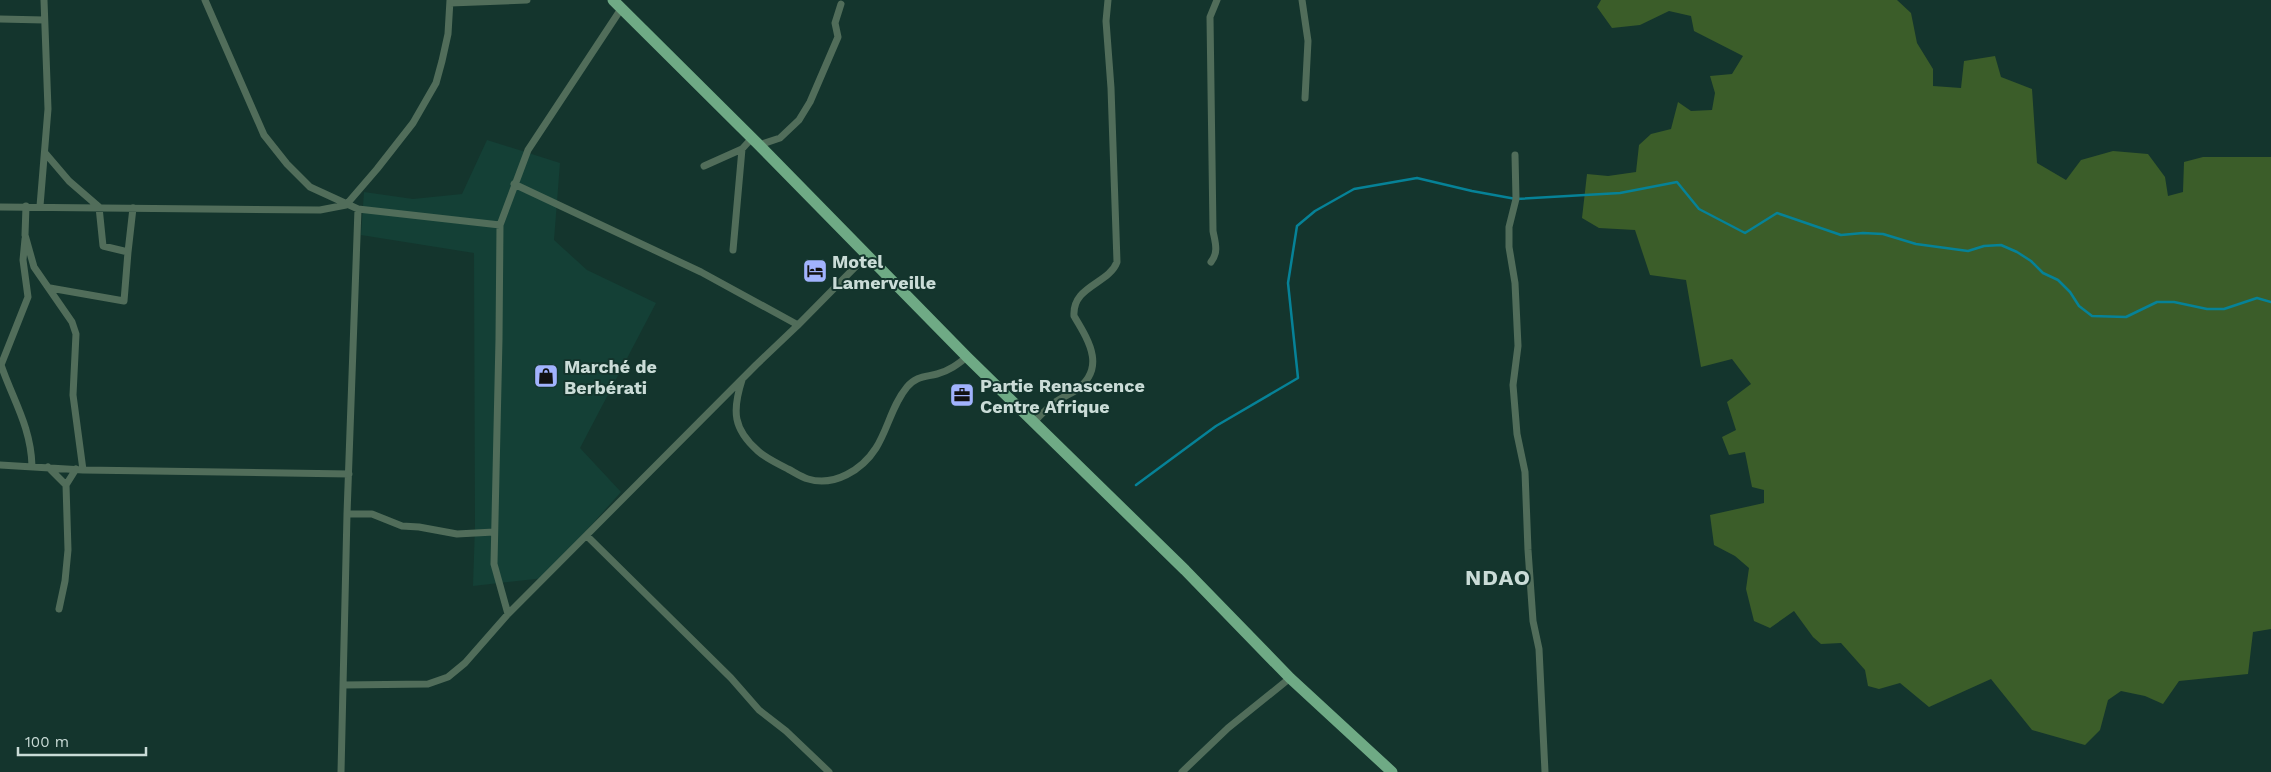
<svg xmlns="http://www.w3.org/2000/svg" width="2271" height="772" font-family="'Work Sans',sans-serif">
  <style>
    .built { fill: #144036 }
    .green { fill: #3b5d29 }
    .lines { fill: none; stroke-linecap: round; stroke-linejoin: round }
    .stream { stroke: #068297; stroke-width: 2.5 }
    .street { stroke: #516d5a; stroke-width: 7 }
    .primary { stroke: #6faa85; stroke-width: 11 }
    .labels { text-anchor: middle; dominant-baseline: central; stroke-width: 4; stroke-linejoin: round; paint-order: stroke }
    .poi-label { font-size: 18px; font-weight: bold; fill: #cadcd7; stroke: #14352d; text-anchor: start }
    .district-label { font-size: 22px; font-weight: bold; letter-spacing: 1px; fill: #cadcd7; stroke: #14352d }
  </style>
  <rect width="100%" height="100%" fill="#14352d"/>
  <path class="built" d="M487 140 560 163 554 240 587 270 656 303 580 448 621 492 544 578 473 586 475 526 474 253 361 235 364 192 413 199 462 194Z"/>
  <path class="green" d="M1601 0H1897L1911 13 1917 43 1933 69V86L1961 88 1964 61 1995 56 2001 77 2032 89 2037 163 2066 180 2081 160 2113 151 2148 154 2165 177 2168 196 2183 192 2184 162 2203 157H2271V629L2253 632 2248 674 2179 681 2163 704 2145 696 2121 691 2108 700 2100 730 2085 745 2032 730 1991 679 1929 707 1900 683 1879 689 1868 686 1865 670 1841 643 1821 644 1813 637 1794 611 1770 628 1754 621 1746 589 1749 568 1735 556 1714 545 1710 515 1764 503V490L1752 487 1745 452 1729 455 1722 437 1736 430 1727 402 1751 384 1732 359 1701 367 1686 280 1650 275 1635 230 1599 228 1582 218 1587 174 1608 176 1636 172 1639 145 1651 134 1671 129 1678 102 1691 111 1712 110 1715 93 1710 76 1732 74 1743 56 1694 31 1691 16 1669 11 1640 25 1612 28 1597 7Z"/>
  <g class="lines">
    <path class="stream" d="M1136 485 1216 426 1298 378 1288 283 1297 226 1315 211 1354 189 1417 178 1472 191 1516 199 1620 193 1677 182 1699 209 1745 233 1777 213 1841 235 1863 233 1883 234 1916 244 1968 251 1984 246 2001 245 2017 252 2031 261 2043 273 2058 280 2070 292 2079 306 2092 316 2126 317 2157 302H2174L2207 309H2224L2257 298 2271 302"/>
    <path class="street" d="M205 0 264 135 287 164 310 187 358 209 500 225
      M1302 0 1308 41 1305 98
      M450 3 527 0
      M0 19 44 20
      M759 145 780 138 799 120 810 102 838 37 835 23 841 4
      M46 154 69 181 99 207 103 246 128 252 133 208
      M1515 155 1516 199 1509 227V247L1515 283 1518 346 1513 385 1517 434 1525 472 1528 550 1533 621 1539 649 1545 772
      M704 166 742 149 752 138
      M514 184 701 272 798 325
      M26 206 25 235 34 267 72 322 76 334 73 395 83 470
      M40 206 48 109 44 0
      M0 207 320 210 346 205 377 169 413 123 436 83 442 61 448 34 450 0
      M25 239 23 260 28 297 1 365C13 400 31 427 32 466
      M733 250 742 149
      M1211 262C1219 252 1215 242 1213 231L1210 17 1217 0
      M50 288 124 301 128 252
      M742 380C732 411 733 429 758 451 767 459 777 463 788 469 794 472 801 477 808 479 834 487 862 470 876 448 888 429 892 405 907 387 916 376 925 377 937 374 949 371 958 364 967 357
      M1034 422C1041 415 1047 408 1054 403 1060 398 1068 395 1075 391 1107 369 1089 341 1074 316 1072 286 1109 284 1117 262L1111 88 1106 21 1108 0
      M0 465 83 470 349 474
      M48 467 66 485
      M347 514H372L402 526 419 527 457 534 494 532
      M587 536 731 678 759 710 786 731 829 772
      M59 609 65 581 68 550 66 485 76 469
      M508 614 494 564 499 339 500 225 528 150 621 9
      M343 685 428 684 448 677 465 663 508 614 756 365 798 325 866 256
      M341 772 347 514 358 209
      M1182 772 1228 728 1290 678"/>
    <path class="primary" d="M613 0 759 145 967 357 1185 570 1290 678 1392 772"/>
  </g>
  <defs>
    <symbol id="hotel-square" viewBox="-11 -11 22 22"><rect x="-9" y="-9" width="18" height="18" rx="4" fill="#a1b3fd" stroke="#14352d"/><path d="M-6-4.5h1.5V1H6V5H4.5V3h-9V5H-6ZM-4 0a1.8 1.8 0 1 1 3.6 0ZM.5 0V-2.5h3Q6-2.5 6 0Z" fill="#111"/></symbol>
    <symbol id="shop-square" viewBox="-11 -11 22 22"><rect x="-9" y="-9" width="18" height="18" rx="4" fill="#a1b3fd" stroke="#14352d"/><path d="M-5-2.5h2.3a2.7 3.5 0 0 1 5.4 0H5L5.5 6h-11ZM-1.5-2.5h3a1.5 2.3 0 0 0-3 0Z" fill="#111"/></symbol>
    <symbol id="office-square" viewBox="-11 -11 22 22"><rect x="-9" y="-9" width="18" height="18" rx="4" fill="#a1b3fd" stroke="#14352d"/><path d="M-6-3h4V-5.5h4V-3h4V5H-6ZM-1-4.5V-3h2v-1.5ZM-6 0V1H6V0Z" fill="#111"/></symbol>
  </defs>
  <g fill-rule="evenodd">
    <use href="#hotel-square" x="801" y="257" width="28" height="28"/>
    <use href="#shop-square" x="532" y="362" width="28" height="28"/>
    <use href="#office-square" x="948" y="381" width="28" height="28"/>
  </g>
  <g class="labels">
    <g class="poi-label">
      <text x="832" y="261">Motel<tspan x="832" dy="21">Lamerveille</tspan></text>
      <text x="564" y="366">Marché de<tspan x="564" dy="21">Berbérati</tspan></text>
      <text x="980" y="385">Partie Renascence<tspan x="980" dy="21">Centre Afrique</tspan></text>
    </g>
    <g class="district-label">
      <text x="1498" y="577">NDAO</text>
    </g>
  </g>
  <path d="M18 747v8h128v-8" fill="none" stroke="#cadcd7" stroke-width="2.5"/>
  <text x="25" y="747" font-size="15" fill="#cadcd7" stroke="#14352d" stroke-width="4" paint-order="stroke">100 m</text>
</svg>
